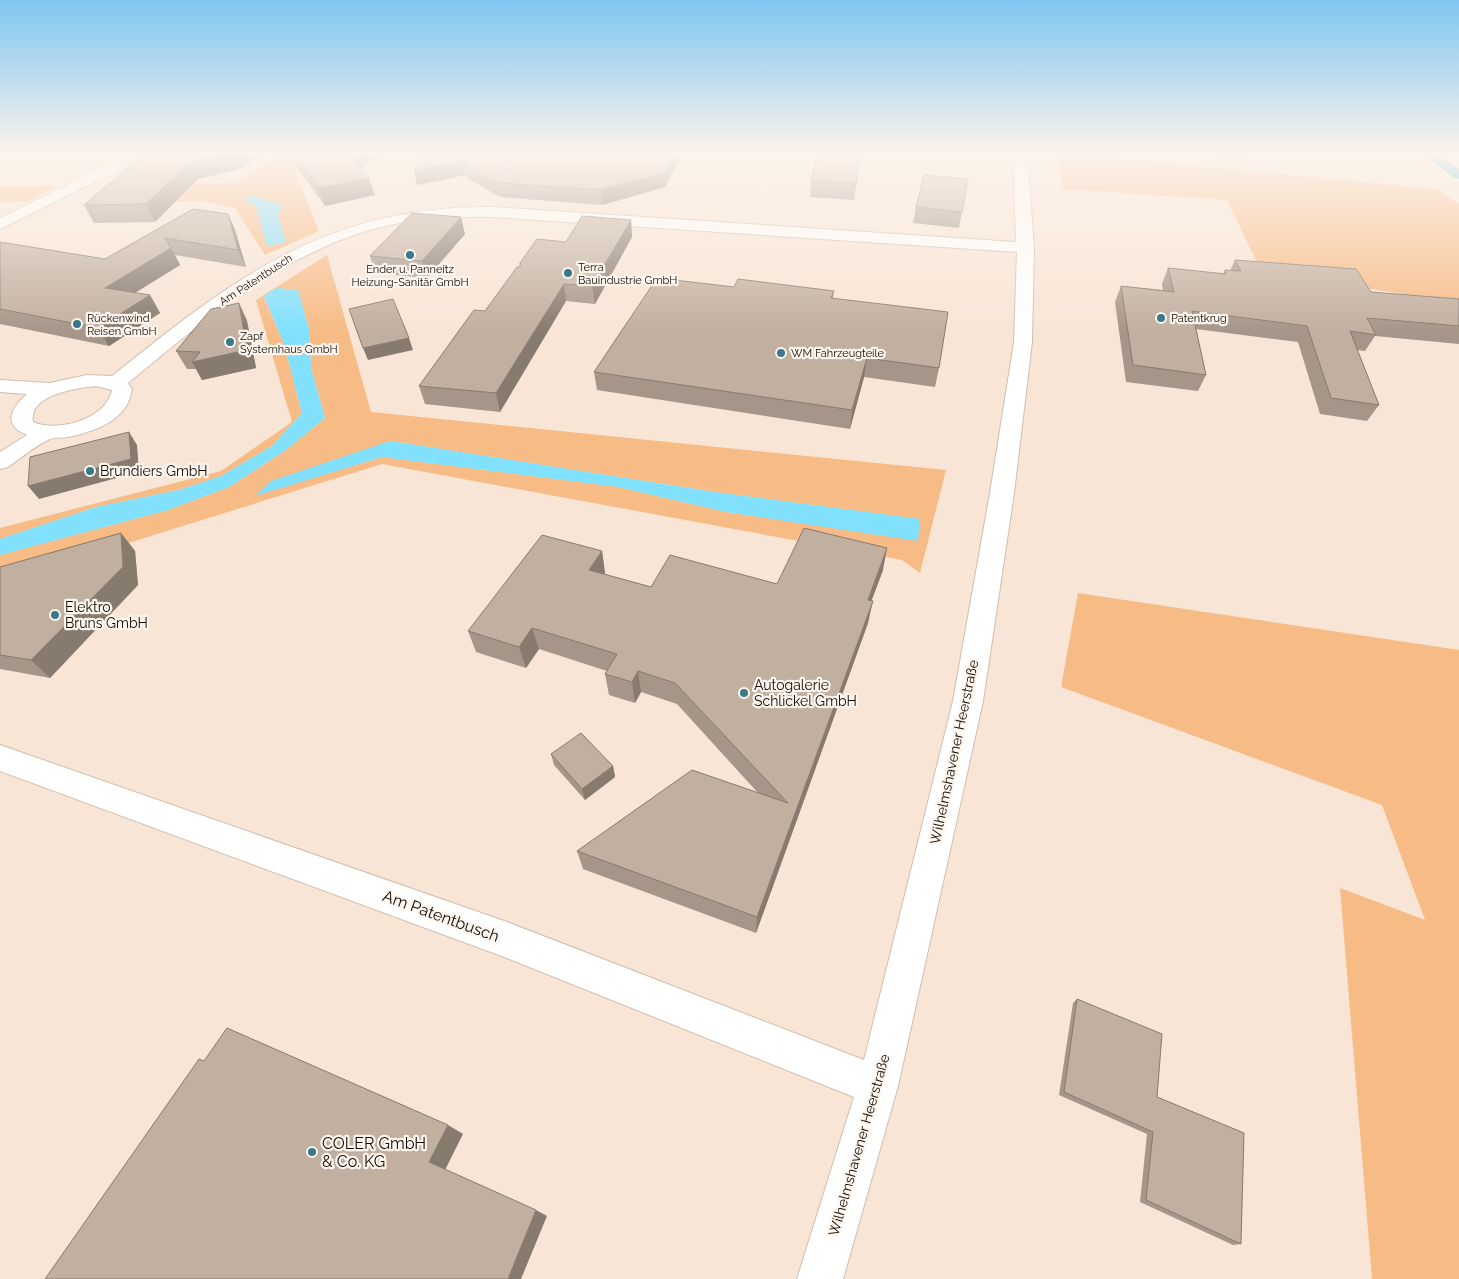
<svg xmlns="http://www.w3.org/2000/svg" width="1459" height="1279" font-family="Raleway,sans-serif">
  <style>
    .green { fill: #f7bb86; fill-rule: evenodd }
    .water { fill: #81e1fd }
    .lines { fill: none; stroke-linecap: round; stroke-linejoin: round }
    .minor-casing { stroke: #d0beae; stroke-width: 2 }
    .highway-casing { stroke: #fff; stroke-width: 2 }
    .minor { fill: #fff; fill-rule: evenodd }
    .highway { fill: #0ab5d8; fill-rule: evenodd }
    .wall { fill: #a69689 }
    .shaded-wall { fill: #877a6f }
    .building { fill: #c1af9f; stroke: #877a6f }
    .poi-dot { fill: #38798b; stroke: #fdf5ee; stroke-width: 2 }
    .labels { text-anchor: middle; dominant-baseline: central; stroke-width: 4.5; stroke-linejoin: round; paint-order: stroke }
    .far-poi-label { font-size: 11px; fill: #110b06; stroke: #fdf5ee; text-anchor: start }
    .far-street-label { font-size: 11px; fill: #110b06; stroke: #fdf5ee }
    .poi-label { font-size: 14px; fill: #110b06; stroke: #fdf5ee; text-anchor: start }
    .street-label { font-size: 14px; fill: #110b06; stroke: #fdf5ee }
    .near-street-label { font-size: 16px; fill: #110b06; stroke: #fdf5ee }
    .near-poi-label { font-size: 16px; fill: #110b06; stroke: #fdf5ee; text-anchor: start }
  </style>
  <rect width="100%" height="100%" fill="#f8e5d5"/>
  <path class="green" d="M282 153H316L294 169 319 231 265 255 235 208 202 201 92 203 106 186 235 183ZM251 195 283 205 278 217 281 226 267 246 257 209 254 204 243 198Z
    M1057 153 1437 189 1459 204V303L1346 285 1264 277 1227 200 1063 189Z
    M0 186H56L27 202H0Z
    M327 255 371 412 946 470 920 573 902 560 382 464 0 583V555L168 510 229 487 286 450 325 418 311 368 309 329 298 290 288 289 264 297 284 344 302 413 272 446 221 476 179 490 96 507 0 539V528L221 471 292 422 256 300ZM390 441 715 492 919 519 918 540 726 512 618 487 382 457 256 495Z
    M1078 593 1459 650V1279H1372L1340 888 1425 920 1382 805 1061 687Z"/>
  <path class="water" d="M251 195 283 205 278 217 286 242 267 246 257 209 253 204 243 198Z
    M276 288 298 290 309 329 311 368 325 418 286 450 229 487 168 510 0 555V539L96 507 179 490 221 476 272 446 302 413 284 344 264 296Z
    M390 441 715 492 920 519 918 541 726 512 618 487 382 457 255 496 271 481Z"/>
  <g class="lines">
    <defs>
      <path id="minor" d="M111 153H125L126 156 120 168 111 174 0 229V218L101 168 109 163Z
        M1013 153H1027L1034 248 1032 342 1014 493 983 701 898 1086 843 1279H797L854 1097 507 958 0 771V745L507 922 864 1060 953 701 990 493 1014 342 1017 252 494 217C455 216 415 218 377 228 281 254 203 321 128 383L132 389C128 420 96 431 69 437 63 438 56 437 50 439 35 446 21 458 8 467L0 469V452L27 435C2 425 11 408 27 394L0 392V380L50 383 87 375 112 376C235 277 328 205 494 207L1016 242ZM96 386 112 390C107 419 57 433 33 422 28 395 76 388 96 386Z"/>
      <path id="highway" d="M1421 153H1437L1459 169V179L1454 178Z"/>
    </defs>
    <use href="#minor" class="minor-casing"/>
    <use href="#highway" class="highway-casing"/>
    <use href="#minor" class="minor"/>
    <use href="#highway" class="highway"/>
  </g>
  <path class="wall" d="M287 153H383L361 168 375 195 325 206Z
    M425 153H679V160L665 187 602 205 500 197 467 178 466 175 417 185Z
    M861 153 854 200 810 197 811 181Z
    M1177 153H1248L1246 157Z
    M237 170 198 179 155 222 94 223 84 205Z
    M916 207 962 212 959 228 913 223Z
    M228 214 235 230 246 267 175 255 180 265 135 293 150 295 160 313 109 346 0 324V242L105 259Z
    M631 220 632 237 595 304 566 301 500 412 425 404 419 386 485 311 520 267 566 242Z
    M465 234 427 278 375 273 370 256Z
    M1235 260 1371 292 1459 299V344L1375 336 1365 351 1357 350 1379 405 1367 421 1320 414 1298 342 1196 329 1206 375 1198 391 1126 382 1115 302 1121 286 1163 290 1162 284 1168 268 1223 274 1225 270 1230 271Z
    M834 291 833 298 939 368 935 387 864 377 850 429 597 390 594 372Z
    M239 303 247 321 256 368 202 380 196 369H187L176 351Z
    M121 533 135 551 138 585 50 678 0 669V567Z
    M602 551 605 574 651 587 777 584 883 570 871 601 868 623 756 933 583 869 577 851 759 794 677 704 641 692 635 703 609 695 605 674 607 671 539 649 526 668 476 652 468 631Z
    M551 754 613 766 615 777 585 800 554 765Z
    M1077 999 1157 1097 1241 1244 1233 1245 1140 1202 1147 1134 1059 1095 1073 1003Z"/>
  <path class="shaded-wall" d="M227 153H266L237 170 198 179 155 222 146 204 190 162Z
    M353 153H383L355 172 350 155Z
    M675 153H679V160L665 187 602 205 600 190Z
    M468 160 464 164 466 175 417 185 414 171Z
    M369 178 375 195 325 206 319 188Z
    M228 214 235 230 246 267 238 250Z
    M461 217 465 234 427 278 422 261Z
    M631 220 632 237 595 304 592 286Z
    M171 248 180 265 115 305 105 288Z
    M564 284 566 301 500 412 496 393Z
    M150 295 160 313 109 346 98 328Z
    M239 303 247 321 256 368 202 380 192 362Z
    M409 338 413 350 368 360 363 348Z
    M867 358 864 377 850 429 852 410Z
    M129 432 137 445 139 472 39 499 28 486Z
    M121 533 135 551 138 585 50 678 31 660Z
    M887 548 883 570 864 621 868 600Z
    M602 551 605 573 593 591 589 570Z
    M873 601 868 623 756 933 757 917Z
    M532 628 539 649 526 668 519 647Z
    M638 671 641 692 635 703 632 682Z
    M613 766 615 777 585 800 582 789Z
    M448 1125 463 1134 445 1170 429 1162Z
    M536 1210 547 1216 521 1279H508Z"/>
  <path class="building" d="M146 153H227L190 162 146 204 84 205Z
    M293 153H353L350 155 369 178 319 188Z
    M425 153H675L665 173 600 190 498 183 464 164 468 160 414 171Z
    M818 153H861L856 184 811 181Z
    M924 175 968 179 962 212 916 207Z
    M193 209 228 214 238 250 165 238 171 248 105 288 150 295 98 328 0 309V242L105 259Z
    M412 213 461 217 422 261 370 256Z
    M582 216 631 220 592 286 564 284 496 393 419 386 474 310 485 311 517 267H520V263L537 239 566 242Z
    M1235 260 1356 269 1371 292 1459 299V326L1367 318 1376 335 1350 331 1379 405 1331 398 1307 326 1192 311 1206 375 1133 365 1121 286 1174 292 1168 268 1226 274 1225 270 1241 271Z
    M657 278 734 287 738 279 834 291 831 298 948 312 939 368 867 358 852 410 594 372Z
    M393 299 409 338 363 348 349 309Z
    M239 303 247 350 192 362 200 352 176 351 211 309Z
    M129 432 131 459 28 486 30 457Z
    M804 528 887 548 868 600 873 601 757 917 577 851 692 770 788 803 675 683 638 671 632 682 605 674 617 654 532 628 519 647 468 631 542 535 602 551 589 570 651 587 670 555 777 584Z
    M121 533 123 567 31 660 0 655V567Z
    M581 733 613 766 582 789 551 754Z
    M1077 999 1162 1034 1157 1097 1244 1133 1241 1244 1146 1200 1153 1132 1064 1092Z
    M227 1028 448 1125 429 1162 536 1210 508 1279H45L199 1059 204 1061Z"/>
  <linearGradient id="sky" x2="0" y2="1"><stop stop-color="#7fc6f0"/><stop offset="0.46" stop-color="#fcf3ec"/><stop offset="1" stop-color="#fcf3ec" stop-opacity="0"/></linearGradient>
  <rect width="1459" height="333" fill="url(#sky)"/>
  <g class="poi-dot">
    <circle cx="410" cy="255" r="5"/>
    <circle cx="568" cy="273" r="5"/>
    <circle cx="1161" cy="318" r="5"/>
    <circle cx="77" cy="324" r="5"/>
    <circle cx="230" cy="342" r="5"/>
    <circle cx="781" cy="353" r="5"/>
    <circle cx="90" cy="471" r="5"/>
    <circle cx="55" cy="615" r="5"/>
    <circle cx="744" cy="693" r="5"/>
    <circle cx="312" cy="1152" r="5"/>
  </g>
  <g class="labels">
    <g class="far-poi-label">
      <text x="578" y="267">Terra<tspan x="578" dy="13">Bauindustrie GmbH</tspan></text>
      <text x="410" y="269" text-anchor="middle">Ender u. Panneitz<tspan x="410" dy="13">Heizung-Sanitär GmbH</tspan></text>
      <text x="87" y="318">Rückenwind<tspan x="87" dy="13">Reisen GmbH</tspan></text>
      <text x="1171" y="318">Patentkrug</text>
      <text x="240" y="336">Zapf<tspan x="240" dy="13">Systemhaus GmbH</tspan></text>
      <text x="791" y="353">WM Fahrzeugteile</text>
    </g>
    <g class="far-street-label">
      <text transform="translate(256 280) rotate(-33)">Am Patentbusch</text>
    </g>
    <g class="poi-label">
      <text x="100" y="471">Brundiers GmbH</text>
      <text x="65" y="607">Elektro<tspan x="65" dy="16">Bruns GmbH</tspan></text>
      <text x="754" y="685">Autogalerie<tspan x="754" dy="16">Schlickel GmbH</tspan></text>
    </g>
    <g class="street-label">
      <text transform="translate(954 752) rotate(-78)">Wilhelmshavener Heerstraße</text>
      <text transform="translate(859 1145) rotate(-74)">Wilhelmshavener Heerstraße</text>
    </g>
    <g class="near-street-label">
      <text transform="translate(441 916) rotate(20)">Am Patentbusch</text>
    </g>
    <g class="near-poi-label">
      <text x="322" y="1143">COLER GmbH<tspan x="322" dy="18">&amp; Co. KG</tspan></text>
    </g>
  </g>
</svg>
